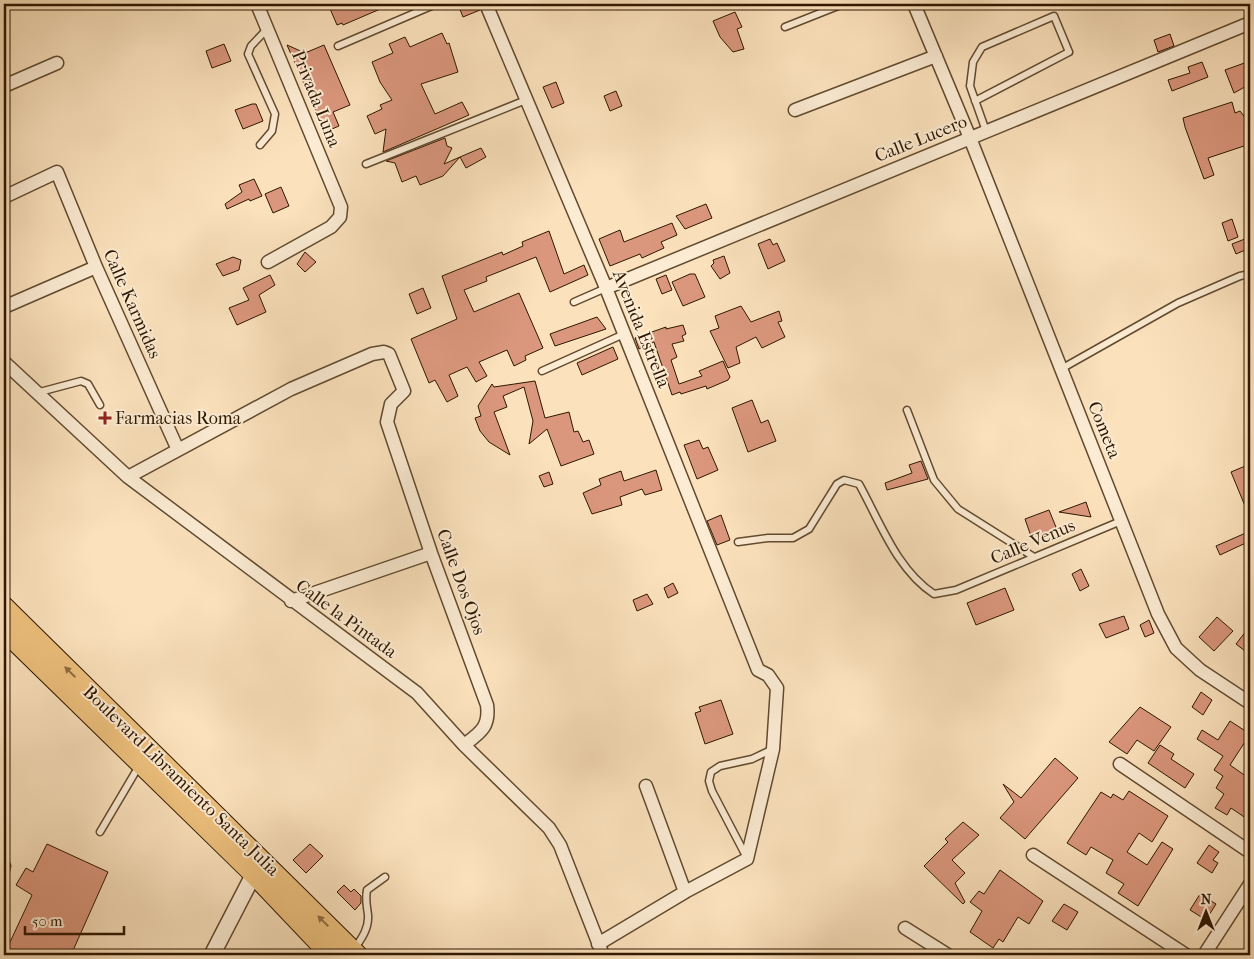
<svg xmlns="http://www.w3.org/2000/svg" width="1254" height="959" font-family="'IM FELL French Canon',serif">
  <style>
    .building { fill: #db977d; stroke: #2e1700 }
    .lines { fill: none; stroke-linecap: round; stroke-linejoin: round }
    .service-casing { stroke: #614a2f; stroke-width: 9 }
    .minor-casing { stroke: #614a2f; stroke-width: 15 }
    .tertiary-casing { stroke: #614a2f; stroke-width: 18 }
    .primary-casing { stroke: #2e1700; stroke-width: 22 }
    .service { stroke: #fcecd4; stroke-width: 6 }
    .minor { stroke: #fcecd4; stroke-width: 12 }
    .tertiary { stroke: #fcecd4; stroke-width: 15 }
    .primary { stroke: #eec17e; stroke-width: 20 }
    .oneway { fill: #8e6c3f }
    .poi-dot { fill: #8f2418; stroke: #fcecd4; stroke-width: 2 }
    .labels { text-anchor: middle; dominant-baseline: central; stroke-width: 4; stroke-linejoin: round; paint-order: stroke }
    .street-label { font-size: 18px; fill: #2e1700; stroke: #fcecd4 }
    .poi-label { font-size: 18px; fill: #2e1700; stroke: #fcecd4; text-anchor: start }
  </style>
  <rect width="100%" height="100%" fill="#fbe2bd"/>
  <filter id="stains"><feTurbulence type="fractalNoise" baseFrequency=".004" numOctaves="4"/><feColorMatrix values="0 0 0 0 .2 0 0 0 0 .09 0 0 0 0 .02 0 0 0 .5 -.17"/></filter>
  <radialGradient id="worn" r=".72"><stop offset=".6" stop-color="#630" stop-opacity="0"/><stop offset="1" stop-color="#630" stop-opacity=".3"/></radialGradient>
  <path class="building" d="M328 4H392L343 25 342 23 337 25Z
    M467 4H478L480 10 463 17 459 7Z
    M735 12 742 27 737 29 744 49 733 52 720 37 713 21Z
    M442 33 447 44 449 43 458 72 421 84 435 114 462 102 469 115 383 152 386 129 375 134 367 116 382 109 380 105 392 100 380 82 372 62 393 53 389 44 405 37 410 47Z
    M1170 34 1174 46 1158 52 1154 40Z
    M224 44 231 61 212 68 206 51Z
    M287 45 305 53 324 45 350 105 333 112 339 126 325 132Z
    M1250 61V84L1234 93 1225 70Z
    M1202 62 1208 77 1172 91 1168 80 1190 73 1188 67Z
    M556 82 564 103 552 108 543 87Z
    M616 91 622 106 610 111 604 96Z
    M1232 102 1235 113 1240 111 1250 124V128L1247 129 1250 140 1246 141 1247 145 1208 158 1214 175 1204 179 1185 127 1183 118Z
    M252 104H256L263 121 243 129 235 110Z
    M445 138 447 146 452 148 444 164 460 157 443 176 420 185 416 176 402 182 395 163 386 161Z
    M481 148 486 157 466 168 460 157Z
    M254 179 262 196 250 201 249 199 227 209 225 204 242 192 239 185Z
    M281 187 289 206 273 213 265 194Z
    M706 204 712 218 685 229 676 216Z
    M1232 219 1238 237 1228 241 1222 223Z
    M672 223 677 235 661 242 664 248 642 258 640 254 610 266 599 239 620 230 624 242Z
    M549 231 564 274 584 265 588 275 550 292 536 257 486 277 487 281 464 290 474 312 519 293 543 348 525 356 526 360 514 366 507 350 479 362 487 376 476 382 467 367 449 375 458 396 447 402 435 380 429 383 411 339 457 319 442 276 502 252 503 255 523 246 522 242Z
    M1250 237V248L1236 254 1232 244Z
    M770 239 773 245 777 243 785 261 768 269 758 244Z
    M305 252 316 262 305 272 297 264Z
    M724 256 730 273 720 279 711 266 714 263 713 260Z
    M233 257 241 260 239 270 223 276 216 264Z
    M690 274H695L705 297 683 306 672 282Z
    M270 275 275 285 259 295 266 312 237 325 229 308 249 300 243 288Z
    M666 275 672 290 662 294 656 279Z
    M423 288 431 308 417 314 409 294Z
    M741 306 751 322 779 311 782 321 778 322 785 337 762 348 756 337 736 347 740 363 728 368 710 331 719 328 715 316Z
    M597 317 606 329 555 346 550 334Z
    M683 325 686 334 682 336 684 341 672 344 677 357 671 360 679 384 702 376 699 371 723 361 730 377 728 380 707 389 706 386 681 394 680 392 672 395 654 342 639 349 635 338 666 327V329Z
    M613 347 618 359 582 375 577 363Z
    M535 381 545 418 569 412 574 432 578 431 583 442 589 440 594 454 561 466 547 429 529 444 533 421 524 387 503 396 507 407 494 412 510 455 489 442 480 431 475 418 481 416 478 406 492 384 494 387Z
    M752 400 761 423 768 420 776 441 748 452 732 408Z
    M699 440 703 449 708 447 718 470 697 479 684 445Z
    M921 461 928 479 887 490 885 483 912 473 909 465Z
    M1250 464V518L1231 472Z
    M656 470 662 490 645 495 642 489 620 497 622 505 592 514 583 493 601 485 599 479 621 471 624 481Z
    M549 472 553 484 544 487 539 476Z
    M1086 502 1091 517 1059 512Z
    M1049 510 1058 532 1033 542 1025 519Z
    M721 515 730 540 717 545 707 521Z
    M1248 532 1250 541 1220 555 1216 546Z
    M1081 569 1089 586 1080 591 1072 574Z
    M673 583 678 593 668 598 664 588Z
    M1005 588 1014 610 976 625 967 603Z
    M647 594 653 604 637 611 633 600Z
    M1124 616 1129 629 1106 638 1099 624Z
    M1217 617 1233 631 1214 651 1199 637Z
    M1149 620 1154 633 1145 637 1140 625Z
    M1250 626V643L1245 651 1236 644Z
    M1201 692 1212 700 1203 715 1192 707Z
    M721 700 733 734 705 744 695 713 701 711 699 707Z
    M1140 707 1171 727 1154 751 1137 740 1127 754 1109 742Z
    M1230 721 1250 734 1230 765 1250 779V821L1231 808 1227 815 1215 808 1224 794 1216 788 1223 776 1214 770 1223 756 1197 739 1202 730 1218 740Z
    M1160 745 1174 754 1171 759 1194 774 1185 788 1148 763Z
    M1055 758 1078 778 1025 839 1000 818 1014 802 1003 784 1021 798Z
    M1129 791 1168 816 1152 842 1139 833 1127 852 1147 865 1162 842 1173 849 1138 906 1118 893 1124 884 1106 873 1113 860 1091 847 1086 855 1067 843 1101 792 1111 798 1113 794 1123 800Z
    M963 822 979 835 952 860 965 873 955 883 965 902 963 904 924 866 948 842 945 839Z
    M47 844 108 872 71 955H4L32 895 16 885 26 868 33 872Z
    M310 844 323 856 306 873 293 860Z
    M1209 845 1219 852 1213 860 1218 863 1212 873 1197 863Z
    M1000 870 1043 901 1029 924 1018 917 1003 942 999 939 993 948 970 932 982 911 970 902 979 891 984 894Z
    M344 885 351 892 354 889 361 896V903L355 910 337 892Z
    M1200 894 1216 904 1206 920 1190 910Z
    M1064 904 1078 912 1067 930 1052 921Z"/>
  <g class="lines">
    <defs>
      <path id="service" d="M785 27 843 4
        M338 46 436 4
        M975 101 1069 52 1054 16 982 47 973 62 970 86 986 131
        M260 145 272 131 275 114 248 54 251 46 268 28
        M366 164 526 100
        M574 302 606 288
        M1061 369 1178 303 1240 276 1250 274
        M542 371 624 334
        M36 393 81 381 88 384 100 405
        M907 410 934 480 958 509 1034 557
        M738 542 768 538H793L809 529 837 484 844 480 859 484C880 522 897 570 934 594L956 590 1121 521
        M4 652 12 641
        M100 832 139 766
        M746 856 712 791 709 781 711 772 720 766 752 759 773 749
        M4 859 7 866 4 878
        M355 948C362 938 369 928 368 915 367 906 365 900 367 890L385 877"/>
      <path id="minor" d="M257 4 341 207 340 217 331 227 268 262
        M486 4 606 288 758 670 768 675 777 688 773 749 747 859 685 892 598 944
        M914 4 970 138 1158 614 1176 648 1200 670 1250 703
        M4 86 57 63
        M795 110 936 56
        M4 197 57 172 96 267 178 450
        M606 288 1250 23
        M4 307 96 267
        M4 362 128 477 417 693 464 745 549 828 560 845 603 955
        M128 477 291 389 372 354 384 352 389 354 404 391 391 404 387 422 431 553 487 705C490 727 480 733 464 745
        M291 601 431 553
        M1120 764 1250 852
        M646 786 685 892
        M1033 855 1186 955
        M905 928 948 955
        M1204 955 1250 884"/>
      <path id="tertiary" d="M212 955 258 866"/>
      <path id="primary" d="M4 607 357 955
        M4 630 254 874 331 955"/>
    </defs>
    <use href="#service" class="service-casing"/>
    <use href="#minor" class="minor-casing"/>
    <use href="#tertiary" class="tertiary-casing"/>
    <use href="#primary" class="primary-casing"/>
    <use href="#service" class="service"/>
    <use href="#minor" class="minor"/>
    <use href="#tertiary" class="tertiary"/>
    <use href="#primary" class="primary"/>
  </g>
  <defs><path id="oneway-solid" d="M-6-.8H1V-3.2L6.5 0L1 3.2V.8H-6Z" transform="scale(1.25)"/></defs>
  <g class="oneway">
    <use href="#oneway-solid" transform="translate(70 672) rotate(-136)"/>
    <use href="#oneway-solid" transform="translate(323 921) rotate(-135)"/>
  </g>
  <path class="poi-dot" d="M102.5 410.5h5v5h5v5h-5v5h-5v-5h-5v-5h5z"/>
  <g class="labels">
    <g class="street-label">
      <text transform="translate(316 99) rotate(68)">Privada Luna</text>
      <text transform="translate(921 139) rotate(-22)">Calle Lucero</text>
      <text transform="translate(132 304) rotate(66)">Calle Karmidas</text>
      <text transform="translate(641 329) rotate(68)">Avenida Estrella</text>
      <text transform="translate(1104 430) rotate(68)">Cometa</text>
      <text transform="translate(1033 542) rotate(-23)">Calle Venus</text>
      <text transform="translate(461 582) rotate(70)">Calle Dos Ojos</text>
      <text transform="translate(346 619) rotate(36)">Calle la Pintada</text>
      <text transform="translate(181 781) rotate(44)">Boulevard Libramiento Santa Julia</text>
    </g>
    <g class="poi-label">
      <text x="115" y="418">Farmacias Roma</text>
    </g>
  </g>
  <rect width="1254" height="959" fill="none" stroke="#fbe2bd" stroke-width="20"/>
  <rect x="5" y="5" width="1244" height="949" fill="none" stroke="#2e1700" stroke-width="2.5"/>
  <rect x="10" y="10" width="1234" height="939" fill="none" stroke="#2e1700"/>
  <g transform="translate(1206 912)" stroke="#fcecd4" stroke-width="4" paint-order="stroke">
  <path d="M0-4L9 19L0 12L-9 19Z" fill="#2e1700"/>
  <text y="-8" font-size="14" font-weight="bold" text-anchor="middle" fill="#2e1700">N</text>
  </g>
  <path d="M25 926v8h99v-8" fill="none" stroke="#2e1700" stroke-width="2.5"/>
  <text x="32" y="926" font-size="15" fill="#2e1700" stroke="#fcecd4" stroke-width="4" paint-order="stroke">50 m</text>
  <rect width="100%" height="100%" filter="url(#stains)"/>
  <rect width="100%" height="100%" fill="url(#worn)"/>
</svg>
